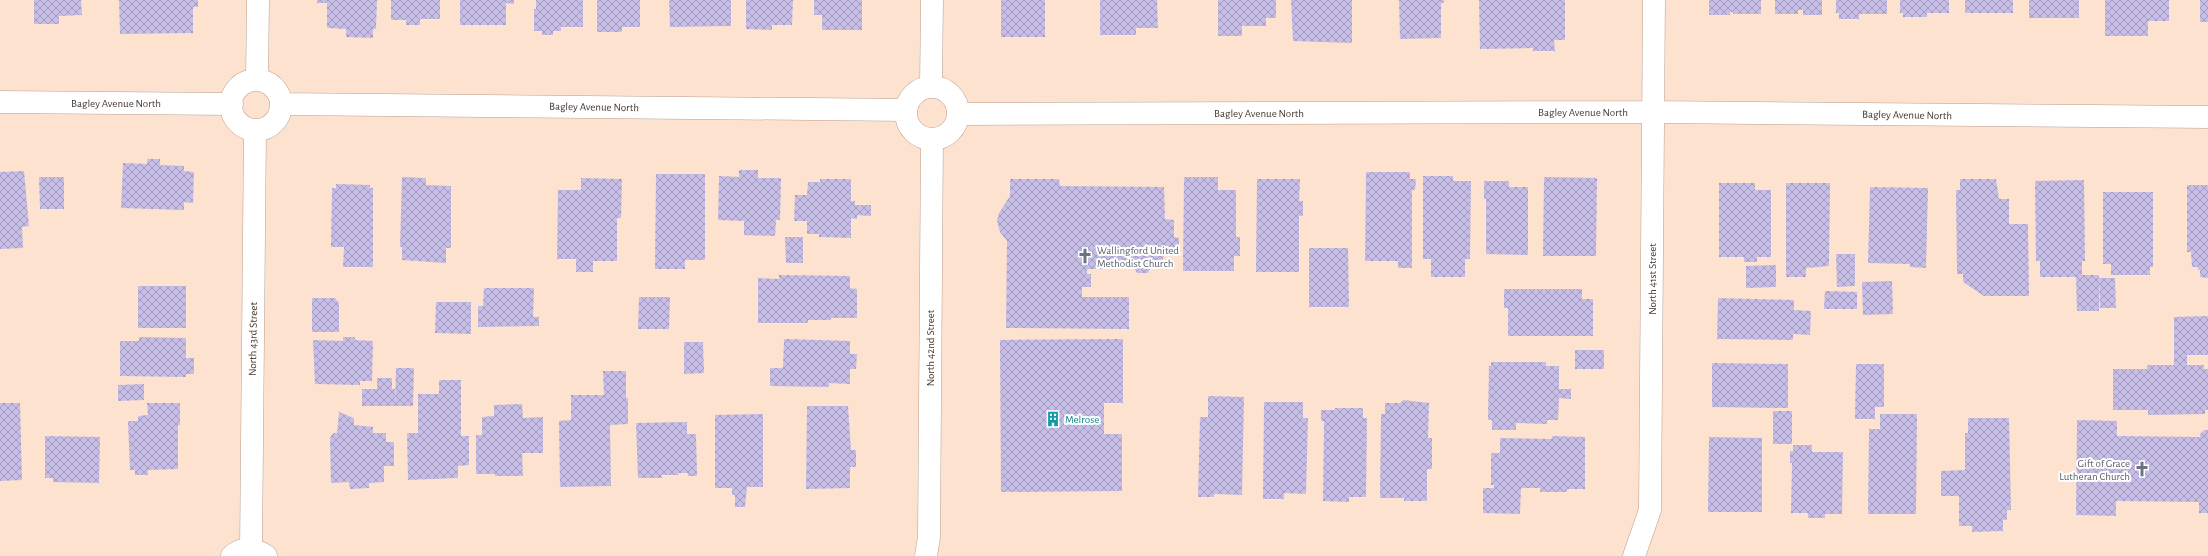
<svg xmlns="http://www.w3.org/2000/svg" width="2208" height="556" font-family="'Alegreya Sans',sans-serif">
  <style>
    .building { fill: url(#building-cross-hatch) }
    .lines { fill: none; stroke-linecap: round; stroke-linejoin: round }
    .street-casing { stroke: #b99f8e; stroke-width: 23 }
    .street { stroke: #fff; stroke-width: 22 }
    .labels { text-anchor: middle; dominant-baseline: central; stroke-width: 4; stroke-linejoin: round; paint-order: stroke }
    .street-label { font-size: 11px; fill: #433831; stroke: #fff }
    .worship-label { font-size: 11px; fill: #5b616d; stroke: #fff; text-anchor: start }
    .culture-label { font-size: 11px; fill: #0d838f; stroke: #fff; text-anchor: start }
  </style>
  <defs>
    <pattern id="building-cross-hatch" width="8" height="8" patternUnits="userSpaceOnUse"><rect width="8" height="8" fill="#c7bee7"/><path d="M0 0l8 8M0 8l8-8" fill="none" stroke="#a39bbc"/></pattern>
  </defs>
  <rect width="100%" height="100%" fill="#fee2d0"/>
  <path class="building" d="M34 0H81L82 15 59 16V24H34Z
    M119 0H198V7H193V33L120 34Z
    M317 0H377L376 29H373V38L346 37V29L327 28V3H317Z
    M391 0H440V19H420V25H406V20H391Z
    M460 0H514V4L506 3V25H460Z
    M536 0H583V27H561V31H553V35H542V31H534V9H536Z
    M597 0H640V27H622V32H597Z
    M669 0H731V26L670 27Z
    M746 0H793L792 25H772V30L746 29Z
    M814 0H862V30H822V15H814Z
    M1001 0H1045V37H1001Z
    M1100 0H1157L1158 28H1136V35H1100Z
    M1218 0H1276V18H1266V26H1242V36H1218Z
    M1291 0H1352V43L1293 41Z
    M1399 0H1444V3H1441V38L1400 39Z
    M1479 0H1565V40H1554L1555 51H1533V48L1480 49Z
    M1709 0H1761V14H1733V12H1730V15H1709Z
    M1775 0H1822V15H1803V10H1798V14H1775Z
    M1836 0H1887V14H1859V19H1839V13H1836Z
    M1900 0H1949V13H1927V17H1903V13H1900Z
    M1965 0H2013V13H1965Z
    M2029 0H2079V18H2029Z
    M2105 0H2169V21H2148V36H2105Z
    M2200 0H2208V22H2200Z
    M147 159H160V165L184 166V171L194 172 193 203 184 202V210L121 208 123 163 147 164Z
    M739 170H758V178H781L780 220H776L775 236 744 235V221L718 220 719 176 739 177Z
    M24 171 29 226 22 227 23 248 0 249V172Z
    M1366 172H1410V179H1416L1415 190H1412V268H1398V261H1365Z
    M656 174H705V260H685V269H655Z
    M1423 176H1453V181H1471L1470 259H1465V277H1431V259H1423Z
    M39 177H64V209H40Z
    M402 177 426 178V185L451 186V248H446V263L402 260V247H400Z
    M1184 177H1218V190H1236V237H1240V256H1234V271H1183Z
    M1544 177 1597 178 1596 256H1543Z
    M581 178 622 179 621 218H617V261H593V272H576V259H557L558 190H581Z
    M820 179H851V201H855V205H871V216L857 215V219L851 218V238L819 237V234H807V221H794L795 195H807L808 182H820Z
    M1010 179H1059L1060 186 1164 187 1165 219 1174 220V237L1179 238V250L1168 249 1159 266H1151L1148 273H1137L1132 264 1104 263V269H1087V274H1091V287H1082V297H1129V329L1006 328 1007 241 1000 232 997 221 999 213 1010 196Z
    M1257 179H1300L1299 201H1303V216H1299V272H1256Z
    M1960 179H1996L1999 199H2009V224H2028L2029 296H1984L1963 282V274H1957L1956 190H1960Z
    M2084 180 2085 261H2082V275H2099V311H2077L2076 277H2040V261H2036L2035 181Z
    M1484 181H1509V187H1528V255L1486 254V199H1484Z
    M1719 183H1755V190H1771V257H1757V262H1744V257H1719Z
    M1786 183H1830L1829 266 1806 268V277H1786Z
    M336 184 370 185V188H373V267H343L344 247H331L332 188H336Z
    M2187 185H2208V278L2200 277V270H2198V267H2192L2191 252H2187Z
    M1870 187 1928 188 1926 268 1910 267V264L1868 263Z
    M2103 192H2153V267H2150V275H2111V264H2103Z
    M785 237H803V263H786Z
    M1309 248H1348L1349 307H1309Z
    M1836 254H1855V286L1837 287Z
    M1776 265V287L1746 288V266Z
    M779 275 850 276V288L857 289V318H831V320H808V323H758V278L779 279Z
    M2099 278H2115L2116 308H2100Z
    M1892 281 1893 314 1863 315 1862 282Z
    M138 286H186V328H138Z
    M484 288H534L533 317H539V326L478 327V306H483Z
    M1504 289H1582V299H1593V336H1508V308H1504Z
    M1825 291 1857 292V309H1824Z
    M639 297H670L669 329H638Z
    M312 298H335L339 303V332H312Z
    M1718 298 1794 300V310L1811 311 1810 335 1793 334V340L1717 339Z
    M436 302H471V334L435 333Z
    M2208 316V355H2187V365H2204V369H2208V410H2205V414L2148 415V410H2113V369H2147V365H2174V317Z
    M139 337 186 338V358H194V374H186V377L120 376V341H139Z
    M343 337H355V340L373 341 372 381H360V385L315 384 313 340 343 341Z
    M784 339 850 341V354H857L856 369H850V384L829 383V387L770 386V368H783Z
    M1123 339V403H1104V434H1122V491L1001 492 1000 340Z
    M684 342H703L704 373 684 374Z
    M1575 350H1604V369H1575Z
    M1491 362H1546V366H1559V389H1571V399L1559 398 1558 420H1547V424L1516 423V430H1492V420H1488L1489 366H1491Z
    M1712 363 1788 364V408L1712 407Z
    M1856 364H1884V407H1875V419H1855Z
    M396 368H414L413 406H395Z
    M603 371H626V398H628V424L610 425 611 486 560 487 559 421 571 420V395H604Z
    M377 378H392V389H395V406H362V389H377Z
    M439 380H461V436H469V465L458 466V478L408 480 407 433H418V394H439Z
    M144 384V400L118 401V385Z
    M1208 396 1244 397 1242 495 1214 494V497H1198L1200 417H1208Z
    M1403 400 1429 403 1428 438H1432V469H1427V501H1404V498H1380L1381 414H1385V403H1400Z
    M1264 402H1303V418H1308L1306 494 1284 493V499H1263Z
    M0 403H20L22 480 0 481Z
    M147 403H180V425H178V469L148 470V475H135V470H130L128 421H138V416L148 415Z
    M522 404 523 418 543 417V453H522L523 476H495V474H476V435H482V417L494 416V405Z
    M807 406H848L851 450H856V467H850V488L806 489Z
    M1335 408H1363V418H1367L1366 497H1349V502L1323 501 1324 421H1321V410H1335Z
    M1773 411H1792V444H1773Z
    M339 412 354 418V425L373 427V433H386V442H394V466H384V482L369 483V488L350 489 349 482 331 483 330 438 333 433H337Z
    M763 414V487H747L745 507H735V495H732V488H715V415Z
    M1880 414H1917L1916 514H1868L1869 429H1880Z
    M1968 418H2009L2011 510H2007V520H2003V531L1972 532V526H1959V496H1941V471L1965 470V433H1968Z
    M2077 420 2117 421V436L2200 437V434L2204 430H2208V513H2199V502L2116 501V516L2076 515Z
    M687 422V434H696L697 476H688V473H678V475H661L662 478H638L636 423Z
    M45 436 100 437 99 483 53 482V478H45Z
    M1552 436 1585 437V489H1567V492H1540V488H1521L1520 514 1483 513V488H1494V485H1491V453H1500V438L1552 439Z
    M1709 437 1762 438V512H1708Z
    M1793 445H1812V452H1843L1842 514H1825V518H1808V513H1791L1792 463H1790V451H1793Z"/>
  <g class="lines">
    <defs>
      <path id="street" d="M257 80 258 0
        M231 105a25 25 0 1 1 50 0a25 25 0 1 1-50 0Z
        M931 86 932 0
        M906 113a26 26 0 1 1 52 0a26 26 0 1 1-52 0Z
        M0 102 232 104
        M281 104 906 110
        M959 114 1653 112 2208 117
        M251 549 255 130
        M232 556C243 546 255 548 266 556
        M926 556 929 537 932 139
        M1634 556 1650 510 1654 0"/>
    </defs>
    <use href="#street" class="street-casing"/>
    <use href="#street" class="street"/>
  </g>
  <defs>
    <symbol id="church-bare" viewBox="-9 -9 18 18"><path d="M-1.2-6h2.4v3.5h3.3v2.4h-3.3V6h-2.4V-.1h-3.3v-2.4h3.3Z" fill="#6b7280" stroke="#fff" stroke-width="2.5" paint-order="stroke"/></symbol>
    <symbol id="building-bare" viewBox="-9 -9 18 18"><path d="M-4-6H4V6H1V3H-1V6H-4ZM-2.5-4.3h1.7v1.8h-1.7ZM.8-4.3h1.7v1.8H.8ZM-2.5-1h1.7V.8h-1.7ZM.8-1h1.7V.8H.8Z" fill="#0f9aa8" stroke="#fff" stroke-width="2.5" paint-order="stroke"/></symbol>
  </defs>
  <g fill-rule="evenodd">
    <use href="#church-bare" x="1074" y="245" width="22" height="22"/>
    <use href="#building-bare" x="1042" y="408" width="22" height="22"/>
    <use href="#church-bare" x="2131" y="458" width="22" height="22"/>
  </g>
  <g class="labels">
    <g class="street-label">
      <text x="116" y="103">Bagley Avenue North</text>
      <text transform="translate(594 107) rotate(1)">Bagley Avenue North</text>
      <text x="1583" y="112">Bagley Avenue North</text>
      <text x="1259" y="113">Bagley Avenue North</text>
      <text transform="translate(1907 115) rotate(1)">Bagley Avenue North</text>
      <text transform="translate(1652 279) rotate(-90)">North 41st Street</text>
      <text transform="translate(253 339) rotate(-89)">North 43rd Street</text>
      <text transform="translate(930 348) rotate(-90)">North 42nd Street</text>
    </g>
    <g class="worship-label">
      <text x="1097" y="250">Wallingford United<tspan x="1097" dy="13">Methodist Church</tspan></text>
      <text x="2130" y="463" text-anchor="end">Gift of Grace<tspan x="2130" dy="13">Lutheran Church</tspan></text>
    </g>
    <g class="culture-label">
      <text x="1065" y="419">Melrose</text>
    </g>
  </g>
</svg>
